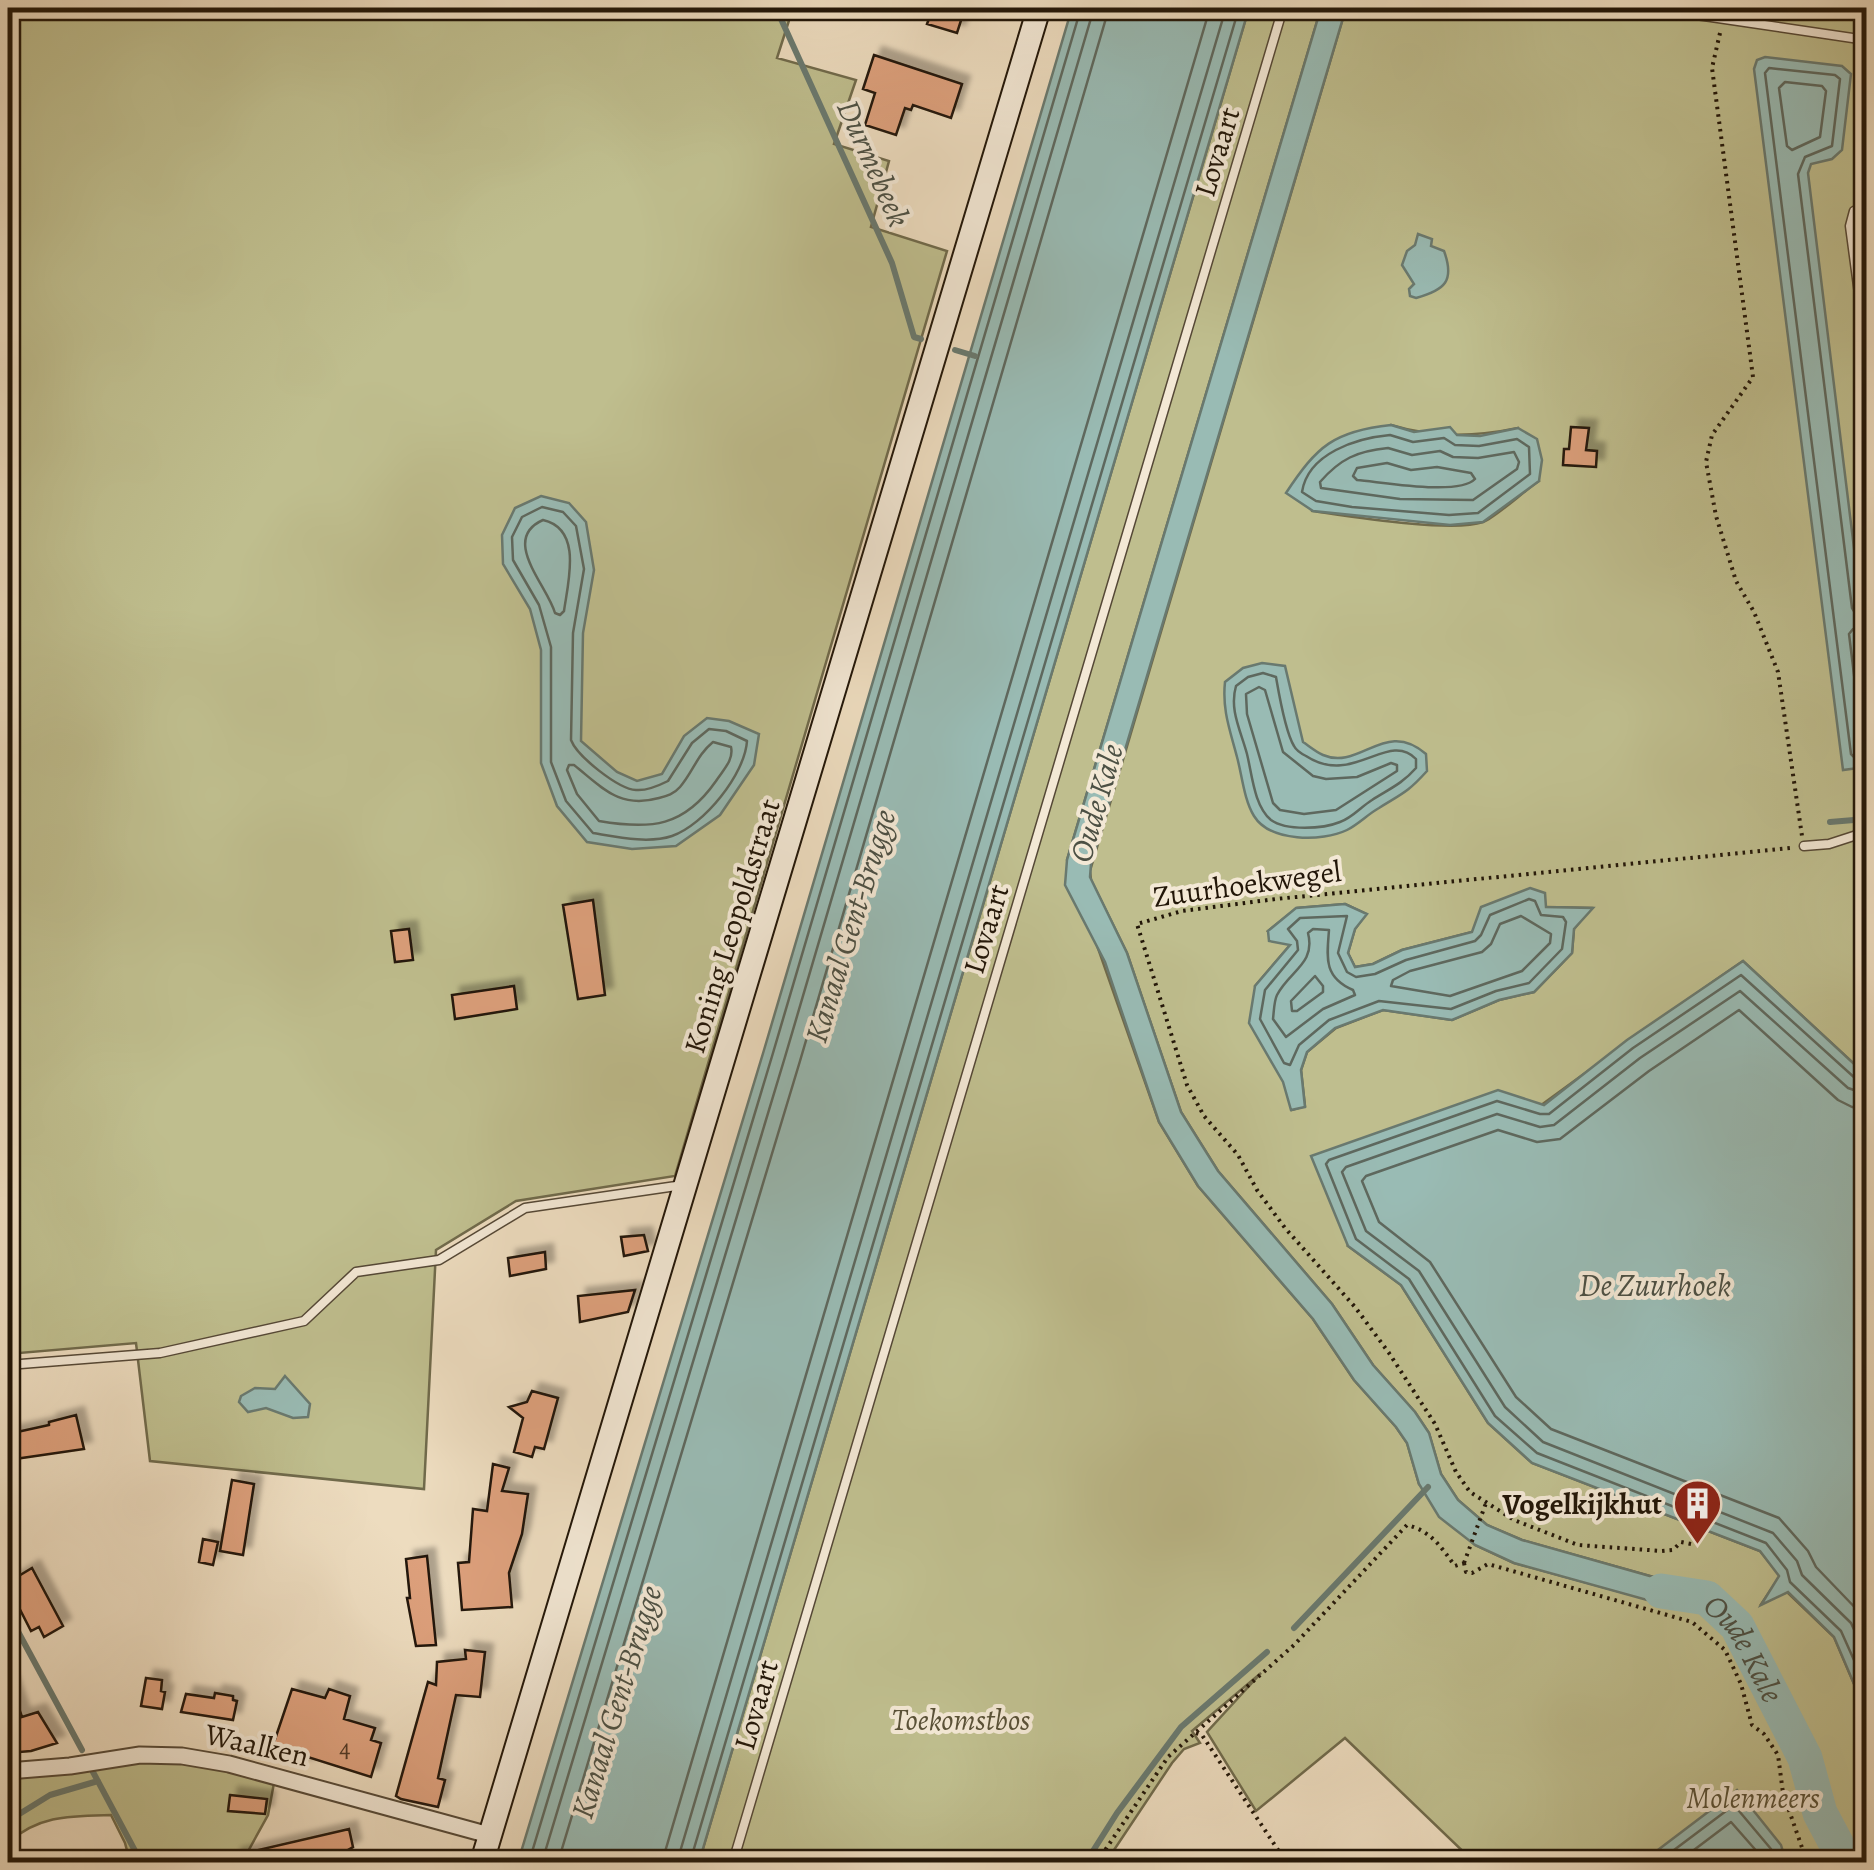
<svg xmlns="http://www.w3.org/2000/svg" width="1874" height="1870" font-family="Alegreya,serif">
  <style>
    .green { fill: #bfbe8e; stroke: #706a4b; stroke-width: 2.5; fill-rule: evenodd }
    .water { fill: #99bbb4; stroke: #69796f; stroke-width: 2.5 }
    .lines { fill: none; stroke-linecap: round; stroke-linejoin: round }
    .shore { stroke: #5e685e; stroke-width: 2.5 }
    .stream { stroke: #69796f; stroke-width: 6 }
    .river { stroke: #99bbb4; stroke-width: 35 }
    .building { fill: #dda07b; stroke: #221608; stroke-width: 2.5; filter: url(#shadow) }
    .lane-casing { stroke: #554836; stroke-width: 11 }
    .street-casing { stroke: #554836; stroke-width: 19 }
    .secondary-casing { stroke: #221608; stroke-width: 26 }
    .path { stroke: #221608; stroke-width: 4; stroke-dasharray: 2.5 5; stroke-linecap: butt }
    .lane { stroke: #f3e8d5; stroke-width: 8 }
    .street { stroke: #f3e8d5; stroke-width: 15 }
    .secondary { stroke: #f3e8d5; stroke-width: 22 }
    .labels { text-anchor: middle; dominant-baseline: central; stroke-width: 8; stroke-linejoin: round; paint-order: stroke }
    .number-label { font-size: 25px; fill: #513825 }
    .street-label { font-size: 30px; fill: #221608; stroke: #f3e8d5 }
    .poi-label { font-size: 30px; font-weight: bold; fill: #221608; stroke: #f3e8d5; text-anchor: end }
    .park-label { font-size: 30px; font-style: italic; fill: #595137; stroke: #f3e8d5 }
    .water-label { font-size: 32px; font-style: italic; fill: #4c5044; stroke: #f3e8d5 }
  </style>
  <defs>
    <filter id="shadow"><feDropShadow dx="8" dy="-8" stdDeviation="2.5" flood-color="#0004"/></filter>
  </defs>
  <rect width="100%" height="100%" fill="#eddcbf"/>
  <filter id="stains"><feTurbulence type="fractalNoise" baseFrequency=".002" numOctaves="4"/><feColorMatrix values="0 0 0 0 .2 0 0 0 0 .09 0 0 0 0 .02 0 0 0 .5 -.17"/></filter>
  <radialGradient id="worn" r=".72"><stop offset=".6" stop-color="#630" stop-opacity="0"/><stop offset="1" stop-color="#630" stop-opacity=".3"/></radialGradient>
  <path class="green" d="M8 8H793L777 58 856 80 834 144 889 161 871 227 947 251 675 1176 516 1201 436 1250 424 1489 150 1461 136 1343 8 1354Z
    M1249 8H1321L1067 860 1159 1122 1198 1186 1313 1319 1354 1380 1396 1427 1407 1443 1419 1484 1475 1545 1514 1563 1617 1591 1705 1598 1671 1582 1522 1540 1487 1525 1458 1500 1441 1474 1429 1433 1415 1412 1373 1365 1332 1304 1218 1171 1181 1112 1127 953 1091 880 1090 871 1346 8H1866V1075L1743 961C1609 1053 1480 1151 1348 1246L1401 1285 1488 1423 1532 1463 1760 1551 1780 1576 1762 1603 1787 1592 1834 1637 1866 1712V1862H1474L1345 1738 1256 1811 1207 1732 1261 1673 1192 1731 1200 1743 1184 1749 1172 1763 1106 1862H699ZM1391 425C1433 438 1475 437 1518 428L1539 481C1525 490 1495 518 1483 522 1452 533 1348 516 1313 511ZM1345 904 1366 914 1355 929 1348 953 1355 967 1373 964 1402 950 1472 932 1546 907 1591 908 1574 929 1572 953 1534 992 1499 1000 1452 1020 1383 1010 1336 1028 1307 1052 1301 1070 1305 1106 1292 1110 1284 1082 1269 1055 1255 986 1291 944 1268 931 1297 908Z
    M154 1759 202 1764 274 1783 268 1815 246 1855V1862H130L125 1843 111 1815C71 1816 38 1815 8 1843V1776H34Z"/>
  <path class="water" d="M1072 8H1249L699 1862H518L764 1050Z
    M1321 8H1346L1091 864 1090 877 1127 953 1181 1112 1218 1171 1332 1304 1373 1365 1415 1412 1429 1433 1441 1474 1458 1500 1487 1525 1522 1540 1671 1582 1707 1598 1665 1605 1514 1563 1475 1545 1439 1517 1419 1484 1407 1443 1396 1427 1354 1380 1313 1319 1198 1186 1159 1122 1105 962 1065 885 1067 860Z
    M1765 57 1842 66 1851 74 1842 150 1832 159 1811 164 1808 173 1866 646V767L1843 770 1754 69 1757 60Z
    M1418 234 1432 239 1431 246 1444 251C1455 281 1445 290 1416 298L1410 296 1409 289 1414 284 1402 265 1407 251 1415 245Z
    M1391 425 1414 432 1450 427 1457 435 1480 436 1518 428 1537 439 1542 460 1539 481 1483 522 1450 525 1313 511 1286 493C1317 446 1334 431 1391 425Z
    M541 496 569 503 586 522 594 570 583 633 581 741 617 772 637 781 662 774 684 736 707 718 729 721 759 734 754 765 720 815 676 846 632 849 587 842 557 806 541 763V650L530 609 503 564 502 535 515 508Z
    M1262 663 1285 666 1303 742C1309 746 1316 752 1323 755 1360 771 1385 718 1426 754L1427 771C1407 793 1403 793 1379 808 1368 814 1359 824 1347 830 1322 842 1270 842 1254 816 1244 800 1242 775 1237 757 1230 730 1222 710 1225 682L1243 668Z
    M1530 888 1545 893 1546 907 1593 908 1574 929 1572 953 1534 992 1499 1000 1452 1020 1383 1010 1335 1028 1307 1052 1301 1070 1305 1107 1291 1110 1283 1082 1249 1023 1255 986 1290 945 1269 941 1268 931 1296 908 1345 904 1367 914 1355 929 1348 953 1355 967 1373 964 1402 950 1472 932 1481 907Z
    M1743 961 1866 1075V1712L1834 1637 1788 1592 1761 1605 1779 1576 1760 1551 1532 1463 1488 1423 1401 1285 1348 1246 1311 1156 1498 1090 1544 1105 1627 1040Z
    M285 1376 310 1404 308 1417 293 1418 266 1408 248 1412 239 1402 241 1396 255 1388 275 1389Z
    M1737 1790 1781 1845 1786 1862H1771L1769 1859 1765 1862H1642Z"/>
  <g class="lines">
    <path class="shore" d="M1785 82 1822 86 1826 91 1820 137 1792 150 1787 146 1779 88Z
      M1390 435 1413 442 1444 438 1455 445 1479 446 1517 439 1529 447 1530 474 1478 513 1449 515 1352 507 1316 501 1302 492C1308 453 1357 438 1390 435Z
      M1388 448 1412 455 1440 451 1453 457 1478 458 1514 452 1519 462 1517 469 1473 500 1400 499 1321 488 1320 482C1340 459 1357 451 1388 448Z
      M1387 463 1411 470 1437 467 1471 473 1475 479C1459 496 1382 482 1357 480L1353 476 1357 468Z
      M542 507 563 512 576 526 584 569 573 633 571 740C577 756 618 789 636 790 646 791 660 785 668 781L692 743 709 729 726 731 747 741C745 774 704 825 672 836 648 844 617 837 593 833L566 801 551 762V647L539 605 513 560 512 537 522 517Z
      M543 520C583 529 568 582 564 611L560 615 555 613C547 585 500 539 543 520Z
      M1866 618 1857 616 1852 608 1798 174 1805 157 1832 146 1840 79 1835 75 1769 68 1765 73 1851 754 1855 758 1866 757
      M1866 631 1853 629 1849 634 1862 740 1866 745
      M1263 673 1276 677C1279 694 1285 731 1294 746 1296 750 1302 754 1306 756 1353 787 1388 730 1416 759V768C1402 784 1389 789 1372 800 1362 806 1352 818 1340 822 1323 829 1286 831 1271 820 1254 806 1252 774 1247 754 1241 731 1229 710 1236 686L1248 677Z
      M1259 687 1265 690 1283 752 1313 776 1326 779 1357 777 1391 763 1397 765V771L1336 810 1304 814 1280 810 1273 803 1247 714 1246 694Z
      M713 742 731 747C734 760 723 770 716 781 684 827 651 830 599 821L577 794 567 770 569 765H574C603 788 619 809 659 798 667 796 674 794 680 787 693 772 697 755 713 742Z
      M1529 899 1535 901 1541 915 1563 917 1566 922 1562 949 1529 983 1496 991 1451 1009 1379 1001 1329 1020 1299 1045 1290 1065 1284 1063 1260 1019 1265 990 1298 950 1297 941 1288 929 1300 918 1347 916 1338 953 1347 972 1356 977 1375 974 1406 960 1475 941 1481 935 1490 915Z
      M1521 916 1551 934 1550 943 1522 971 1450 996 1391 986 1393 980 1410 971 1482 952 1491 944 1500 924Z
      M1313 929 1329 930C1327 957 1323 977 1353 990L1355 995 1323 1009 1286 1037 1273 1019C1274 1011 1274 1001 1277 995 1289 971 1316 964 1308 933Z
      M1315 976 1323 986V992L1297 1011H1292L1291 1001Z
      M1866 1081 1856 1079 1741 975 1633 1048 1549 1114H1540L1497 1101 1329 1160 1326 1164 1356 1239 1409 1279 1495 1416 1537 1453 1766 1543 1787 1570 1790 1582 1841 1631 1866 1687
      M1866 1094 1848 1088 1740 991 1640 1058 1554 1125 1540 1127 1497 1114 1346 1167 1342 1172 1366 1231 1419 1271 1505 1407 1543 1442 1773 1533 1797 1561 1802 1575 1851 1623 1866 1656
      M1866 1109 1852 1107 1838 1100 1739 1010 1649 1071 1560 1139 1537 1142 1498 1130 1366 1176 1362 1181 1379 1222 1430 1262 1516 1397 1551 1429 1779 1518 1808 1551 1816 1567 1866 1619
      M529 1862 773 1053 1081 8
      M542 1862 785 1057 1094 8
      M558 1862 800 1061 1109 8
      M662 1862 1210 8
      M677 1862 1226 8
      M690 1862 1239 8
      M1658 1862 1734 1805 1771 1849 1775 1862
      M1678 1862 1731 1822 1760 1855 1762 1862"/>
    <path class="stream" d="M776 8 892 263 914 337 921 339
      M955 350 975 356
      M1830 822 1866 819
      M8 1613 82 1750
      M1294 1628 1428 1487
      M93 1772 141 1862
      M8 1821 50 1795 98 1781
      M1086 1862 1117 1813 1181 1727 1267 1652"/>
    <path class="river" id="s1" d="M1661 1591 1707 1598 1737 1626 1805 1758 1820 1813 1846 1862"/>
  </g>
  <path class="building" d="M933 8H965L957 33 927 24Z
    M874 55 962 84 951 118 913 105 911 110 905 108 896 135 865 125 875 93 863 89Z
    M1571 427 1589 428 1586 450 1597 451 1596 467 1563 465 1564 449H1569Z
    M593 900 605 995 578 999 563 905Z
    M409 929 413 960 395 962 391 931Z
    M514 986 517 1009 455 1019 452 995Z
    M644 1235 648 1251 624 1256 621 1237Z
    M545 1252 546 1269 510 1276 508 1258Z
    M635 1290 628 1312 580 1322 578 1296Z
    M532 1391 558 1398 544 1449 535 1447 532 1457 514 1452 523 1418 509 1407 527 1402Z
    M76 1415 84 1449 8 1460V1434L49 1425V1422Z
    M493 1464 509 1468 502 1491 528 1494 522 1534 509 1573 512 1607 462 1610 458 1563 469 1562 473 1509 487 1511Z
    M232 1480 254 1484 243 1555 220 1551Z
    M203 1539 218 1542 213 1565 199 1562Z
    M427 1556 436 1645 416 1646 407 1598H410L406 1559Z
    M32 1568 63 1626 44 1637 39 1627 31 1631 10 1590 15 1588 12 1580Z
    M465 1650 485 1652 480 1697 456 1695 438 1778 445 1780 438 1807 401 1799 396 1796 428 1682 436 1685 437 1662 466 1659Z
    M146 1678 162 1680 161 1691 165 1692 162 1709 141 1706Z
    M10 1683 22 1717 38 1712 57 1743 31 1751 8 1753V1684Z
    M292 1689 325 1698 329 1689 350 1696 344 1719 375 1728 371 1740 381 1743 371 1777 308 1757 305 1767 269 1757Z
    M215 1693 233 1696V1700L237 1701 233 1720 181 1712 186 1694 214 1698Z
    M230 1795 267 1799 265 1814 228 1811Z
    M349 1829 353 1847 346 1851 296 1862H234L233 1856Z"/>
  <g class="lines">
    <defs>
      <path id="lane" d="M1644 8 1711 17 1712 8
        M1711 17 1866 40
        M1866 206 1854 211 1850 226 1866 346
        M1804 846 1829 844 1866 832
        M8 1365 160 1353 304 1321 356 1272 439 1260 525 1208 683 1185
        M733 1862 1283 8"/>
      <path id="street" d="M8 1771 70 1766 140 1755 182 1756 229 1764 489 1835"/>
      <path id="secondary" d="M482 1862 1039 8"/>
    </defs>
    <use href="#lane" class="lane-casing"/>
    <use href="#street" class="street-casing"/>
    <use href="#secondary" class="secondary-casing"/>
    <path class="path" d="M1720 33 1712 68 1753 377 1712 435 1706 462 1716 516 1736 581 1754 612 1778 672 1802 836
      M1691 1544 1681 1542 1673 1550 1662 1551 1578 1545 1514 1520 1470 1492 1456 1472 1435 1424 1389 1353 1355 1307 1285 1228 1257 1190 1238 1155 1204 1116 1187 1085 1137 924 1182 911 1276 899 1790 848
      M1464 1563 1466 1572 1472 1573 1488 1564 1692 1622 1725 1650 1741 1684 1752 1725 1764 1734 1778 1755 1783 1793 1807 1862
      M1464 1563 1486 1503
      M1196 1733 1202 1735 1286 1862
      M1097 1862 1168 1757 1294 1645 1407 1525C1431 1531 1441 1547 1455 1566L1464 1563"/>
    <use href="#lane" class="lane"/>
    <use href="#street" class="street"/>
    <use href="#secondary" class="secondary"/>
  </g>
  <defs>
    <symbol id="building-pin" viewBox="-11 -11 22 30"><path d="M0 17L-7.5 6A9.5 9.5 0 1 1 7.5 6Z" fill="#8f2418" stroke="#f3e8d5"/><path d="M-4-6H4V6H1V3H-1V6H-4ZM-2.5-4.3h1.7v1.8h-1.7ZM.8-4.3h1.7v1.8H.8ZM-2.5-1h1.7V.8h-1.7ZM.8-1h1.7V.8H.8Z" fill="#fff"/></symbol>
  </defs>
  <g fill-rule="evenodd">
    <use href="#building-pin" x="1670" y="1476" width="55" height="75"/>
  </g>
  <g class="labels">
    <g class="number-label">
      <text x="345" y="1749">4</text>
    </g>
    <g class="street-label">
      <text transform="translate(1217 152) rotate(-73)">Lovaart</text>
      <text transform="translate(1247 884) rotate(-8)">Zuurhoekwegel</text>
      <text transform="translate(732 926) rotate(-73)">Koning Leopoldstraat</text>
      <text transform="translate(986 929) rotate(-73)">Lovaart</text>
      <text transform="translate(756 1705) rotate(-74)">Lovaart</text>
      <text transform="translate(257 1745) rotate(13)">Waalken</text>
    </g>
    <g class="poi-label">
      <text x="1662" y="1504">Vogelkijkhut</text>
    </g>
    <g class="park-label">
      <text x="961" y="1720">Toekomstbos</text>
      <text x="1753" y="1798">Molenmeers</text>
    </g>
    <g class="water-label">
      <text transform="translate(874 163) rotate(66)">Durmebeek</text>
      <text transform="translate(1096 803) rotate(-74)">Oude Kale</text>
      <text transform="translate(850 926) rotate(-73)">Kanaal Gent-Brugge</text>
      <text x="1655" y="1285">De Zuurhoek</text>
      <text stroke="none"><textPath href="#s1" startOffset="110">Oude Kale</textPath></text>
      <text transform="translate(616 1702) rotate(-73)">Kanaal Gent-Brugge</text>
    </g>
  </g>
  <rect width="1874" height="1870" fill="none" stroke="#eddcbf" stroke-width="40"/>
  <rect x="10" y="10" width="1854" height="1850" fill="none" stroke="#221608" stroke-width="5"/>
  <rect x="20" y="20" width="1834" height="1830" fill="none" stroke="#221608" stroke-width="2.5"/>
  <rect width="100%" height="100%" filter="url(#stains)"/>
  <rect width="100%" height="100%" fill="url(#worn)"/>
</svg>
